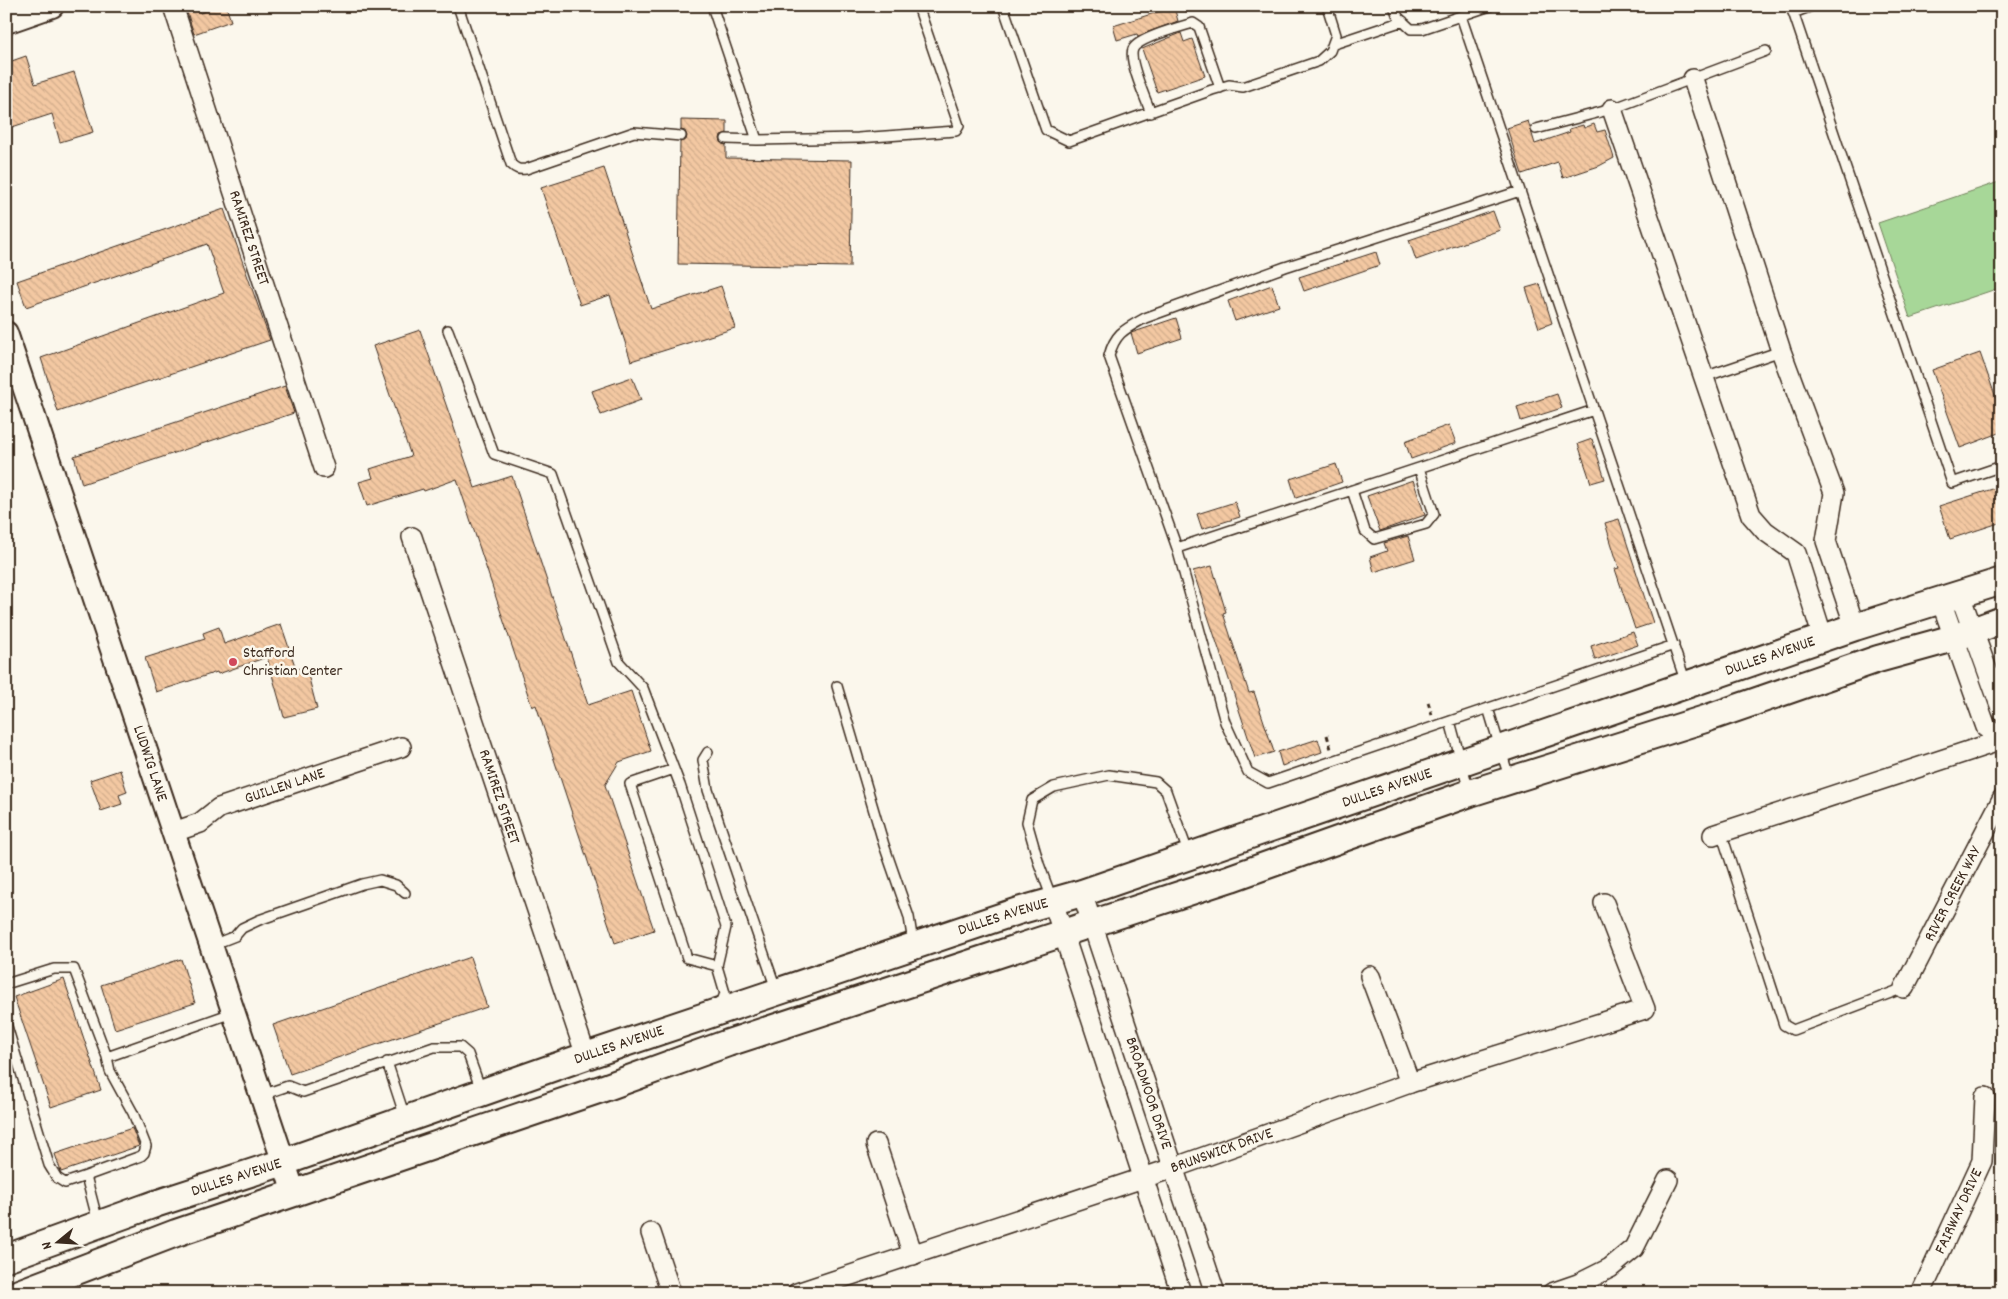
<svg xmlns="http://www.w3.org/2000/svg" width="2008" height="1299" font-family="Dekko,sans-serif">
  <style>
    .green { fill: #a7d798; stroke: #71805b }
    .building { fill: url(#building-back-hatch); stroke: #3b2a1e }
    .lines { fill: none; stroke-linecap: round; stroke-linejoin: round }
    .service-casing { stroke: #3b2a1e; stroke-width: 12 }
    .minor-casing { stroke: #3b2a1e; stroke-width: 22 }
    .tertiary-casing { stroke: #3b2a1e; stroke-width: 26 }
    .secondary-casing { stroke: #3b2a1e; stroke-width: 30 }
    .path { stroke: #3b2a1e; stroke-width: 3; stroke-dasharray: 5 4; stroke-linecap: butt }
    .service { stroke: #fbf7ec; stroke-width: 9 }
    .minor { stroke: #fbf7ec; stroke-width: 19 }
    .tertiary { stroke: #fbf7ec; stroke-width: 22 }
    .secondary { stroke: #fbf7ec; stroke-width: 26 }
    .poi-dot { fill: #d1495b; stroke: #fbf7ec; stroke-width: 2 }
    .labels { text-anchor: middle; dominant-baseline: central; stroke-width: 5; stroke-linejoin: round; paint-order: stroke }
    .street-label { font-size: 16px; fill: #3b2a1e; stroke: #fbf7ec }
    .poi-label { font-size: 16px; fill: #3b2a1e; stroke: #fbf7ec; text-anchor: start }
  </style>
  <defs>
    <pattern id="building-back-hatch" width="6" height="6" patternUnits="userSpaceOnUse" patternTransform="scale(1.25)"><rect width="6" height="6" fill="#f3c8a2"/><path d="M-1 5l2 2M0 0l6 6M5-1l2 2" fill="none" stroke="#d1ac8b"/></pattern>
  </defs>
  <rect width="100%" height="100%" fill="#fbf7ec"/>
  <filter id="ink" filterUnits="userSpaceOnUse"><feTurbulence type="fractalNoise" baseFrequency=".02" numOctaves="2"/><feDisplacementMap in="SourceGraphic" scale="10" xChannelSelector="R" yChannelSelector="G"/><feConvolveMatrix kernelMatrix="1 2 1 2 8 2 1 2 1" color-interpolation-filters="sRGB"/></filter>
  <g filter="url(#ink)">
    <path class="green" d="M2002 181V287L1910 318 1878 223Z"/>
    <path class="building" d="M185 6H198L200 13 220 6H226L231 21 194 34Z
      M1174 7 1178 21 1138 36 1137 34 1117 40 1113 26Z
      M1181 33 1184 42 1192 39 1205 76 1157 92 1142 49Z
      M26 56 35 84 74 72 93 132 60 142 52 114 6 129V63Z
      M681 120 727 121V133L721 135 720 139 722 144 726 145V158L852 160 850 267 678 264 680 142 686 140 687 136 685 131 681 130Z
      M1528 121 1535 144 1570 132 1569 129 1583 125 1584 128 1594 124 1597 132 1605 130 1614 158 1599 166 1563 178 1558 162 1522 174 1507 128Z
      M604 168 651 309 721 286 735 328 631 361 610 295 580 305 541 188Z
      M224 209 270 340 58 412 41 358 224 293 207 244 26 307 17 281Z
      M1493 211 1500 230 1416 260 1409 240Z
      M1376 252 1380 265 1304 291 1299 277Z
      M1540 284 1552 323 1539 328 1526 288Z
      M1272 285 1279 306 1235 321 1228 301Z
      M1176 318 1182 338 1137 353 1131 333Z
      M420 330 475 488 512 476 588 705 631 691 651 751 619 762 605 785 654 930 615 943 536 705 532 707 457 479 424 491 423 489 367 506 359 482 373 478 370 469 411 456 373 346Z
      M1980 353 2002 415V432L1960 448 1932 370Z
      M632 377 641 400 601 415 592 391Z
      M285 386 294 413 82 484 74 456Z
      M1557 394 1562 408 1521 421 1517 407Z
      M1449 425 1456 443 1411 459 1405 441Z
      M1592 439 1605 479 1591 483 1578 444Z
      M1336 464 1342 482 1296 498 1290 479Z
      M1413 480 1425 515 1380 531 1367 496Z
      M2002 486V522L1950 539 1939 506Z
      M1235 502 1240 517 1202 529 1197 514Z
      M1619 519 1653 623 1635 629 1615 569 1619 568 1605 523Z
      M1408 536 1415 559 1374 572 1370 557 1387 551 1384 543Z
      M1212 566 1226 612 1223 613 1249 693 1254 692 1274 752 1255 758 1193 571Z
      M281 624 296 669 306 667 317 709 284 717 267 657 218 674 217 672 156 692 145 658 205 639 203 633 219 627 224 644Z
      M1633 632 1638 645 1595 660 1591 646Z
      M1318 739 1322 752 1282 766 1278 752Z
      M120 770 127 792 119 795 122 804 101 811 90 780Z
      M470 957 487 1007 290 1074 273 1025Z
      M181 959 195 1003 115 1029 101 985Z
      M64 979 101 1090 51 1107 14 997Z
      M132 1128 139 1146 61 1172 55 1154Z"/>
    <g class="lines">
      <defs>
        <path id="service" d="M458 6 511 164C516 169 519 170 526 169L634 132 681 136
          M712 6 757 140 858 138 956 131 959 126 918 6
          M1003 6 1046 130 1069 141 1212 90 1229 85 1243 87 1319 61 1330 51 1336 35 1327 6
          M1394 6 1398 17 1411 29H1422L1490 6
          M1791 6 1952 483 2002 466
          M2000 6 2002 11
          M1793 13 1812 6
          M1461 16 1686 683
          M1334 44 1403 21
          M1151 113C1146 100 1128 60 1133 49 1138 38 1180 27 1193 23L1199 27 1220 88
          M1536 129 1612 109 1766 51
          M726 139 757 140
          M1520 191 1285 267 1145 318C1125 329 1115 333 1109 356L1177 548 1225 722 1248 772 1268 783 1674 645
          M448 330 494 454 553 474 619 662 643 688 680 785 726 927 717 966 725 993 720 1007
          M1704 377 1781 351
          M1352 490 1365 531 1374 539 1426 524 1434 514 1419 468
          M1177 548 1594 410
          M837 686 884 845 909 917 913 943
          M1488 708 1509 777
          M1450 721 1469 791
          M708 752 703 760 708 790 776 989
          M674 769 630 784 687 958 717 966
          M1721 832 1784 1025 1793 1030 1904 988
          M1052 899 1039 864 1027 822 1032 800 1054 787 1109 775 1156 782 1166 791 1189 855
          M212 945 235 936 242 928 259 920 362 884 380 880 396 885 405 893
          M6 984 54 969H74L107 1057 232 1013
          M6 1023 49 1165 57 1178 65 1183 86 1176 98 1222
          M387 1062 405 1117
          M262 1095 288 1086 303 1092 434 1047H460L468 1054 481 1090
          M86 1176 141 1156 144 1153 146 1146 133 1113 110 1071 107 1057"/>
        <g id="minor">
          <path id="s1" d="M173 6 324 468"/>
          <path d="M1693 79 1781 351 1834 493 1826 541 1855 627"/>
          <path d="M1612 109 1751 515 1765 531 1796 553 1823 638"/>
          <path id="s2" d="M412 537 586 1056"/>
          <path d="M1960 595 2002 711"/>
          <path d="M1941 601 1986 727 2002 739"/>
          <path id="s3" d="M174 832 200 823 219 808 401 747"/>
          <path d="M1713 835 2002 740"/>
          <path id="s4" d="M1082 893 1215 1293"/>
          <path d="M1053 902 1181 1293"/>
          <path d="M1370 976 1410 1083"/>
          <path id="s5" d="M1904 988 2002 799"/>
          <path d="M876 1144 913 1255"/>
          <path d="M651 1233 671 1293"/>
          <path id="s6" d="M797 1293 1173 1168 1410 1083 1645 1009 1604 903"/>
          <path d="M1552 1293 1578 1284 1610 1268 1634 1248 1668 1180"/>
          <path id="s7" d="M1921 1293 1982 1161 1985 1097"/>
        </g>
        <g id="tertiary">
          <path d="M6 22 52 6"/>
          <path id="s8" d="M6 333 294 1193"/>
        </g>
        <g id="secondary">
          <path id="s9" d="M6 1258 155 1204 284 1162 586 1056 1018 911 1082 893 1686 685 1855 627 2002 581"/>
          <path d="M19 1293 176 1233 604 1088 728 1043 1231 878 1470 793 1705 719 1878 659 1954 638 2002 620"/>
        </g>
      </defs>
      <use href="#service" class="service-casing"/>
      <use href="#minor" class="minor-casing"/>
      <use href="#tertiary" class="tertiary-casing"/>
      <use href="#secondary" class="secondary-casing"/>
      <path class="path" d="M1428 702 1432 715
        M1327 735 1331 749"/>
      <use href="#service" class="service"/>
      <use href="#minor" class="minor"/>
      <use href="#tertiary" class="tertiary"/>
      <use href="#secondary" class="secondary"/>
    </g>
  </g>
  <circle class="poi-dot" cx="233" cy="662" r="5"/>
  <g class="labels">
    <g class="street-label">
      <text stroke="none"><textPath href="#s1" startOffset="244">RAMIREZ STREET</textPath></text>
      <text stroke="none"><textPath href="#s9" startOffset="1864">DULLES AVENUE</textPath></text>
      <text stroke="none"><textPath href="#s8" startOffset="454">LUDWIG LANE</textPath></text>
      <text stroke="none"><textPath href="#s3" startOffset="121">GUILLEN LANE</textPath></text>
      <text stroke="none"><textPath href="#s9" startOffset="1459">DULLES AVENUE</textPath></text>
      <text stroke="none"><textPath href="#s2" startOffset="274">RAMIREZ STREET</textPath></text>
      <text stroke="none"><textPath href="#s5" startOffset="106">RIVER CREEK WAY</textPath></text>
      <text stroke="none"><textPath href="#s9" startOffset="1054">DULLES AVENUE</textPath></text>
      <text stroke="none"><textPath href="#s9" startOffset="649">DULLES AVENUE</textPath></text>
      <text stroke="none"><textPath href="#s4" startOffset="211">BROADMOOR DRIVE</textPath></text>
      <text stroke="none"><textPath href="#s6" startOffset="448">BRUNSWICK DRIVE</textPath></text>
      <text stroke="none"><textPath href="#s9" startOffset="244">DULLES AVENUE</textPath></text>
      <text stroke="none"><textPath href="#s7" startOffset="90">FAIRWAY DRIVE</textPath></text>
    </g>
    <g class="poi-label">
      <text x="243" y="653">Stafford<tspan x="243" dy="18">Christian Center</tspan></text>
    </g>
  </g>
  <rect width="2008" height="1299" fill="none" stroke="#fbf7ec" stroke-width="25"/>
  <rect x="12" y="12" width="1983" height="1274" fill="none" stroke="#3b2a1e" stroke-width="2" filter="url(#ink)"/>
  <g transform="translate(58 1242) rotate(252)" stroke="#fbf7ec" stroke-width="4" paint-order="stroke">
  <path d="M0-4L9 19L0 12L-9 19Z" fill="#3b2a1e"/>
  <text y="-8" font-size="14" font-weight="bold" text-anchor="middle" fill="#3b2a1e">N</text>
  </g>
</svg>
